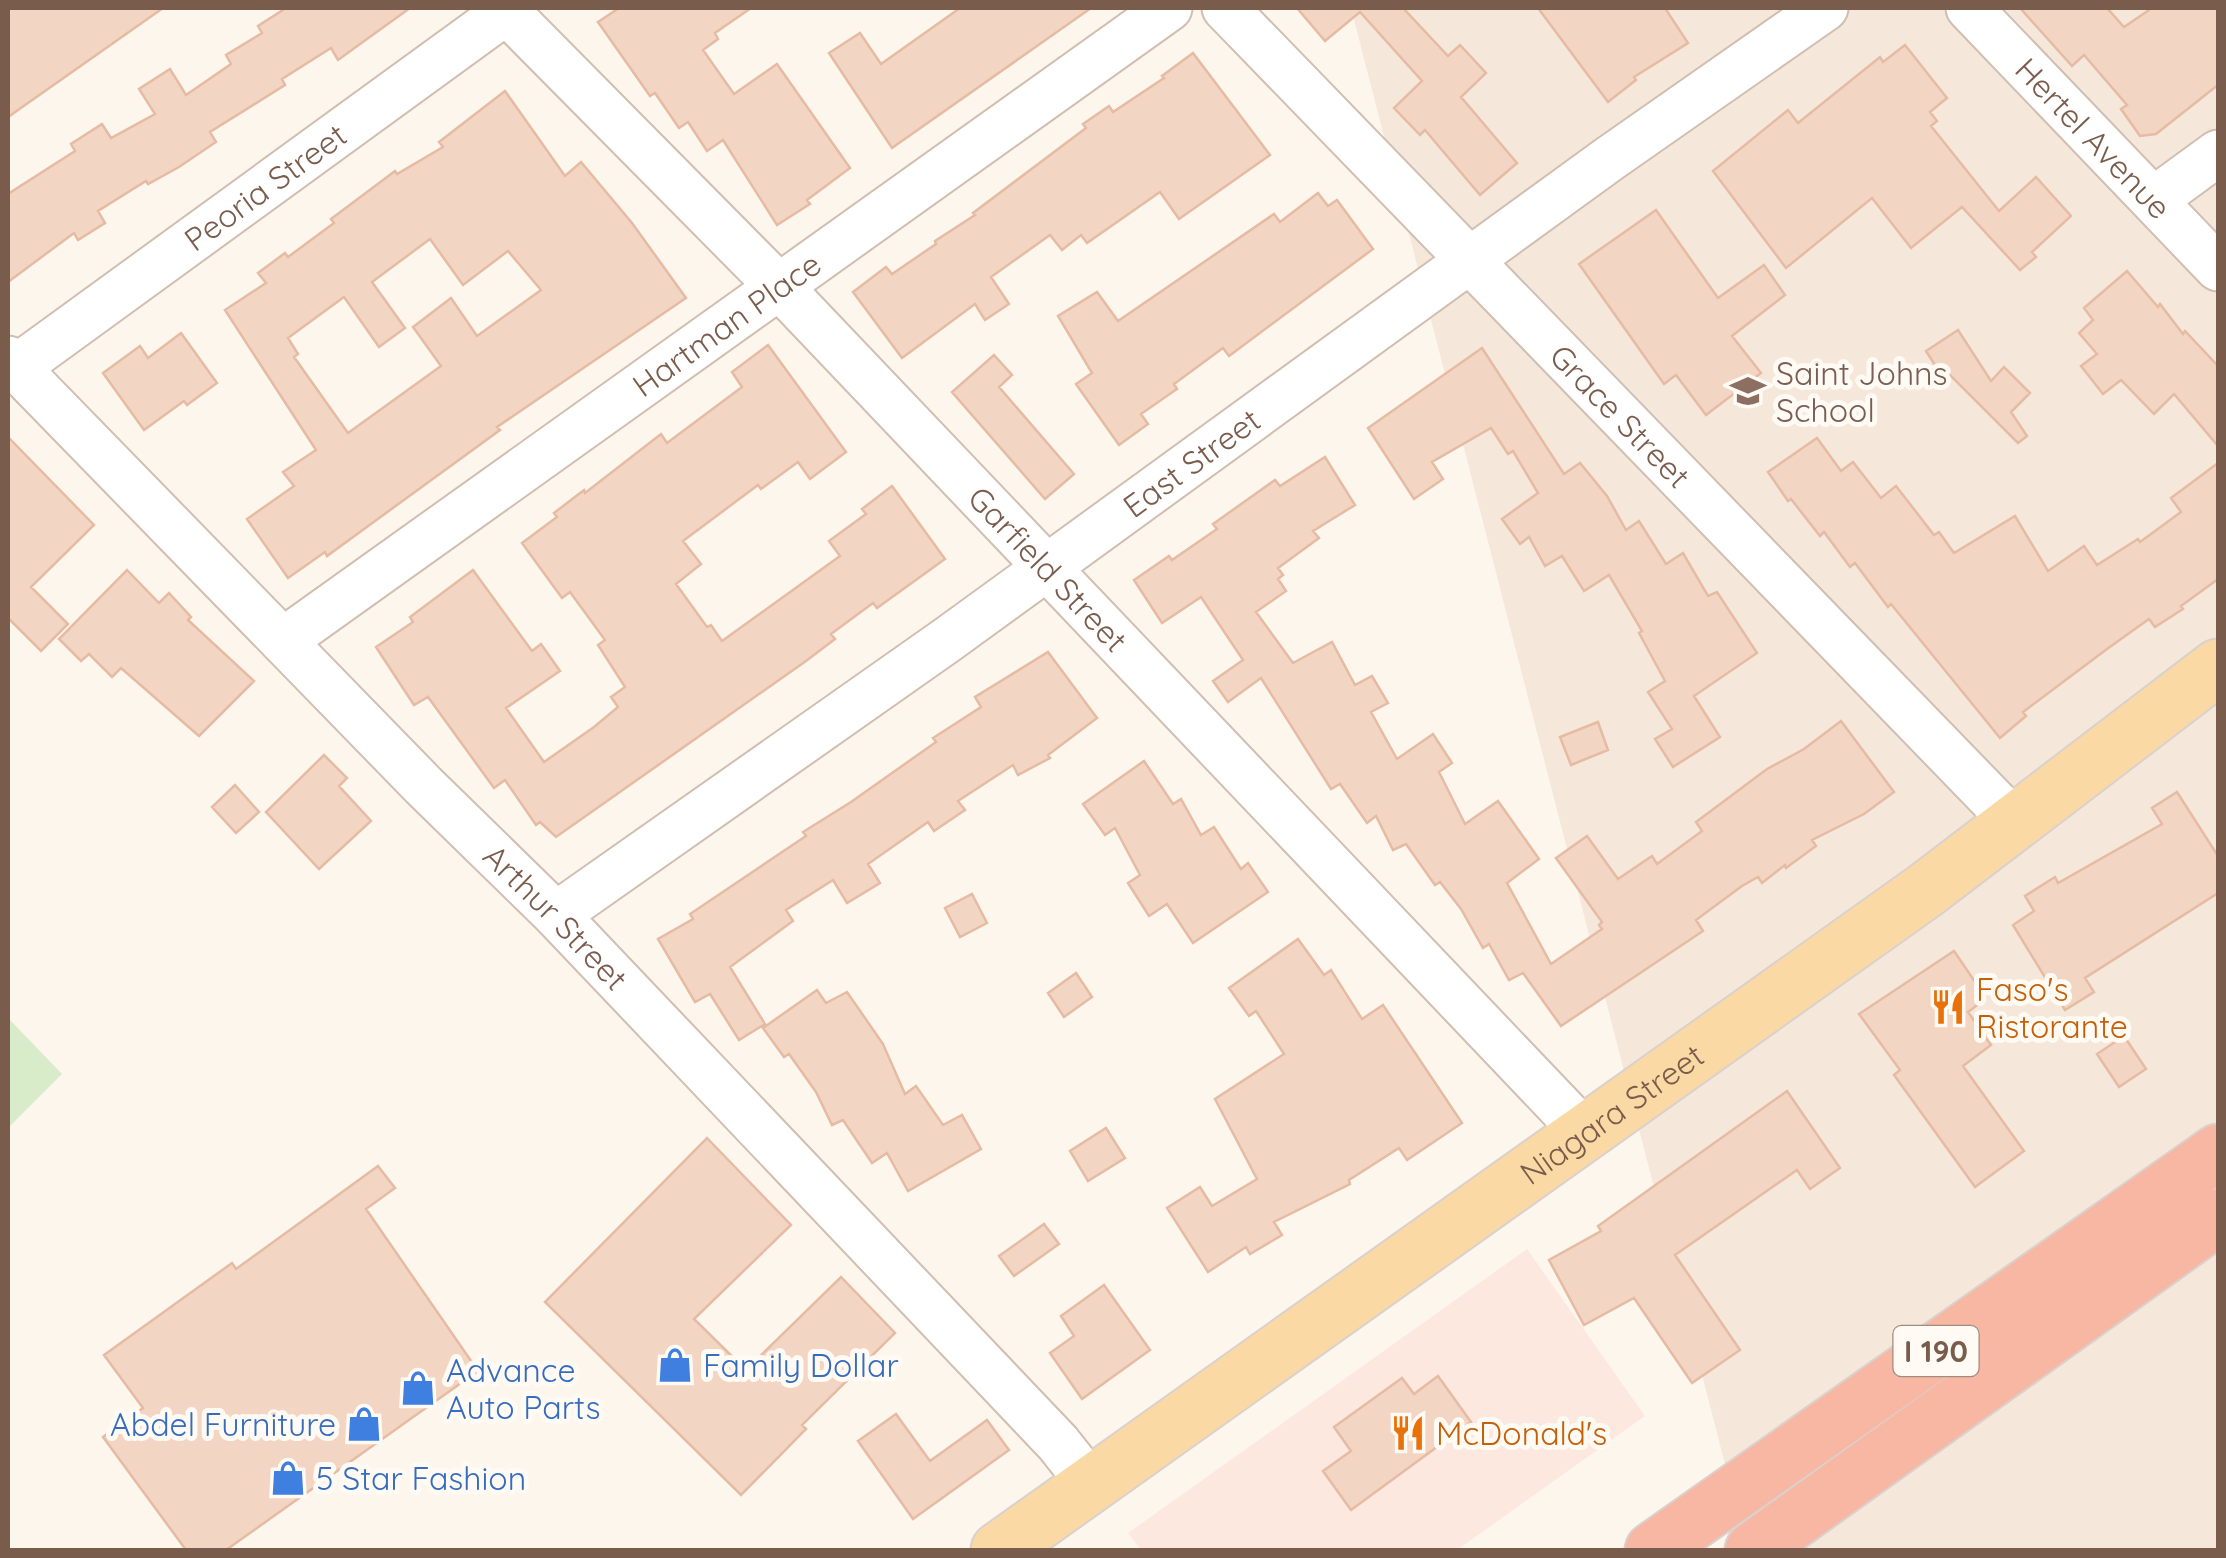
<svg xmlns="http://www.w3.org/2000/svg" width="2226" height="1558" font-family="Quicksand,sans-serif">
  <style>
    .residential { fill: #f5e8da }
    .commercial { fill: #fde8e0 }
    .green { fill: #d8ecc9 }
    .building { fill: #f3d5c3; stroke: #e6bba3; stroke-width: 2.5; fill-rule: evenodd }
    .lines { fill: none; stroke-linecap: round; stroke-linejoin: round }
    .minor-casing { stroke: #d1beb0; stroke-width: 49 }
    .major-casing { stroke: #dad1cd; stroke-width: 59 }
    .highway-casing { stroke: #dad1cd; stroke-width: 59 }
    .minor { stroke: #fff; stroke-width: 45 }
    .major { stroke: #fbd9a5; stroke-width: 55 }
    .highway { stroke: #f7b7a3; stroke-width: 55 }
    .labels { text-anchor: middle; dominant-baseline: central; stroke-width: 10; stroke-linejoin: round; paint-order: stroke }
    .shield { fill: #fffaf3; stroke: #a28b7f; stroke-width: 2.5 }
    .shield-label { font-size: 30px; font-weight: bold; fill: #7a5c4d }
    .street-label { font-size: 32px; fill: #7a5c4d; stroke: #fffaf3 }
    .education-label { font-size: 32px; fill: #785e54; stroke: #fffaf3; text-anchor: start }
    .food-label { font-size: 32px; fill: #c56008; stroke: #fffaf3; text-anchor: start }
    .shop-label { font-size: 32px; fill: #366cbe; stroke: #fffaf3; text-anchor: start }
  </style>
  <rect width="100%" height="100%" fill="#fdf6ec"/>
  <path class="residential" d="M1351 8H2218V1550H1747Z"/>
  <path class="commercial" d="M1527 1249 1645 1416 1457 1550H1141L1128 1533Z"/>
  <path class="green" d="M8 1018 62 1074 8 1128Z"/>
  <path class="building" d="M8 8H163L8 117Z
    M286 8H410L338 60 331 48 282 79 285 85 210 132 216 142 179 167 148 184 146 181 98 211 105 223 78 240 74 233 8 282V194L75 151 71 144 102 124 111 138 155 114 139 89 170 69 186 95 231 64 226 55 262 33 258 26Z
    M619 8H751L715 33 718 39 703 50 734 94 777 64 850 168 807 200 810 204 777 225 723 140 707 151 688 122 679 128 655 93 650 96 598 22Z
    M960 8H1091L892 148 829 53 860 33 881 64Z
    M1297 8H1403L1448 56 1460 45 1486 73 1461 97 1517 163 1480 195 1425 130 1420 135 1394 108 1422 81 1360 12 1325 41Z
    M1538 8H1665L1688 43 1634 77 1636 80 1608 102Z
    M2020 8H2107L2124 27 2152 8H2218V85L2156 134 2140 136 2121 109 2127 105 2084 55 2072 66Z
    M1905 45 1947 98 1930 112 1937 121 1931 126 1999 211 2036 177 2071 216 2032 252 2036 257 2020 270 1962 207 1911 248 1872 198 1786 268 1713 171 1788 110 1798 123 1880 57 1883 62Z
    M1193 53 1270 155 1179 219 1160 192 1087 243 1081 235 1062 250 1050 235 991 277 1009 304 985 320 975 304 902 358 853 292 886 267 892 274 936 244 935 241 975 215 973 213 1086 128 1083 124 1109 106 1113 112 1164 78 1162 76Z
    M505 91 565 176 581 162 632 223 686 298 497 427 500 430 327 556 325 552 288 578 247 519 294 486 283 472 316 450 225 310 266 283 258 273 285 253 288 257 334 223 331 219 395 171 397 174 443 147 439 142ZM430 239 463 285 508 251 541 290 477 336 451 298 413 327 441 366 348 433 294 357 298 354 288 338 344 297 379 347 405 328 372 282Z
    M1318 193 1328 206 1337 200 1373 249 1229 356 1223 348 1174 384 1177 389 1141 414 1148 424 1119 445 1076 384 1092 373 1058 316 1097 292 1118 321 1274 214 1280 222Z
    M1656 210 1718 298 1764 265 1785 295 1732 336 1761 373 1706 415 1676 375 1664 384 1579 264Z
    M2127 271 2158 307 2160 304 2183 334 2185 331 2218 366V446L2174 394 2154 414 2121 380 2103 394 2081 366 2097 354 2079 333 2093 320 2084 308Z
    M1958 330 1991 381 2004 367 2030 393 2011 412 2027 436 2018 443 1945 370 1940 373 1926 351Z
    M181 333 217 383 187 405 184 401 144 430 103 373 140 346 148 358Z
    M768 345 846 452 810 479 798 462 761 489 758 485 683 541 701 564 676 584 707 627 711 625 722 641 840 556 829 541 866 514 862 509 892 486 945 559 877 608 873 603 831 634 835 639 806 661 556 837 540 822 536 825 505 780 494 788 428 697 414 705 376 647 413 622 410 617 473 570 532 651 541 644 560 671 506 708 544 762 594 727 618 707 611 697 625 687 598 645 605 640 570 592 562 598 522 543 557 517 554 513 584 490 585 493 661 434 667 443 742 387 732 372Z
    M1482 348 1564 474 1580 463 1607 496 1626 530 1639 521 1666 564 1683 553 1708 596 1717 592 1757 653 1694 696 1720 737 1673 767 1655 739 1672 729 1648 692 1665 681 1639 633 1642 631 1609 575 1584 591 1562 556 1545 566 1529 537 1520 544 1502 519 1538 493 1513 451 1508 454 1491 428 1432 462 1443 479 1414 499 1368 428Z
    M994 355 1012 375 999 387 1074 474 1045 499 952 392Z
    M8 437 94 525 31 587 68 624 41 651 8 618Z
    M1817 438 1841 471 1853 462 1881 498 1896 486 1934 535 1939 532 1954 553 2015 516 2048 571 2084 546 2097 565 2138 539 2140 542 2181 512 2171 498 2218 463V579L2181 606 2183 609 2155 627 2149 619 2107 649 2023 712 2026 716 2000 738 1891 604 1888 607 1855 563 1850 567 1824 532 1820 536 1791 499 1788 501 1768 472Z
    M1325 457 1355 505 1313 531 1319 538 1278 568 1283 575 1278 579 1286 591 1256 612 1293 663 1332 642 1355 685 1372 676 1388 703 1371 712 1397 759 1433 734 1452 763 1439 772 1465 824 1498 801 1539 859 1507 883 1551 964 1602 929 1599 925 1602 922 1556 858 1587 836 1618 879 1652 856 1657 864 1702 831 1696 822 1767 769 1804 749 1841 721 1894 792 1864 814 1812 840 1816 846 1786 868 1785 865 1762 883 1758 877 1742 886 1696 920 1703 931 1561 1026 1523 973 1509 980 1489 944 1483 948 1461 909 1440 882 1435 885 1406 844 1393 850 1376 816 1367 823 1340 784 1331 789 1261 678 1228 702 1213 681 1243 660 1201 597 1162 623 1134 580 1169 556 1172 560 1217 529 1213 524 1275 480 1280 486Z
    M127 570 159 603 169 593 191 617 188 620 254 681 199 736 121 668 112 677 89 654 81 661 59 639Z
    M1048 652 1097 718 1048 755 1050 758 1018 775 1013 765 958 801 965 810 934 831 928 822 868 864 880 883 847 903 833 880 786 910 793 921 730 967 765 1024 739 1040 710 994 695 1002 658 939 693 919 690 914 806 836 803 832 851 802 936 742 933 738 981 707 975 697Z
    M1598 722 1608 750 1571 765 1560 737Z
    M324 755 347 778 339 786 371 821 319 869 266 812Z
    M1144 761 1173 804 1181 799 1201 835 1214 827 1241 869 1248 863 1268 892 1193 943 1167 904 1149 916 1128 883 1140 875 1115 828 1105 835 1083 804Z
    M235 785 259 812 236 833 212 807Z
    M2177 792 2218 856V893L2085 978 2094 992 2065 1010 2013 925 2034 911 2025 896 2055 877 2058 883 2162 824 2152 808Z
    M972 894 987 923 960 937 945 908Z
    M1298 939 1324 975 1331 970 1362 1019 1383 1005 1462 1123 1407 1160 1399 1148 1349 1180 1350 1184 1274 1222 1282 1235 1250 1254 1246 1247 1208 1272 1167 1208 1200 1187 1212 1206 1257 1179 1215 1099 1284 1054 1256 1011 1249 1016 1229 988Z
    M1954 951 1982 992 1975 996 1980 1003 1968 1012 1991 1045 1963 1066 2024 1151 1975 1187 1894 1075 1900 1070 1859 1014Z
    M1076 973 1092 997 1064 1017 1048 993Z
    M817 990 826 1003 847 992 883 1044 905 1094 916 1086 943 1125 962 1115 981 1149 908 1191 887 1153 872 1163 843 1120 832 1125 816 1092 789 1054 784 1057 763 1028Z
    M2124 1036 2146 1069 2119 1087 2097 1054Z
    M1787 1091 1840 1168 1810 1189 1797 1170 1675 1255 1740 1350 1692 1383 1634 1298 1584 1325 1549 1260 1601 1231 1598 1226Z
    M1106 1128 1125 1158 1088 1181 1070 1151Z
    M707 1138 791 1225 694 1319 746 1370 841 1277 895 1333 802 1425 806 1429 741 1495 545 1302Z
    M378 1166 395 1188 366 1209 478 1371 226 1550H186L103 1437 143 1408 104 1355 232 1263 236 1269Z
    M1044 1224 1059 1244 1014 1276 999 1256Z
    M1104 1285 1150 1350 1082 1399 1050 1353 1074 1336 1061 1316Z
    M1438 1376 1471 1422 1351 1510 1323 1471 1351 1451 1334 1427 1402 1378 1414 1394Z
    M896 1414 930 1461 987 1420 1009 1450 913 1519 858 1441Z"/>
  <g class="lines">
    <defs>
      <g id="minor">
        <path id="s1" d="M503 8 796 304 1587 1135"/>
        <path id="s2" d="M1225 8 2016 824"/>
        <path id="s3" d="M1969 8 2218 268"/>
        <path d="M2155 199 2218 153"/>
        <path id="s4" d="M8 359 424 786 556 915 1058 1443 1092 1486"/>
        <path id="s5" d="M16 368 511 8"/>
        <path id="s6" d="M283 641 1169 8"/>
        <path id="s7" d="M556 915 947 640 1609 159 1825 8"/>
      </g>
      <g id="major">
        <path id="s8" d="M999 1550 1926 890 2218 667"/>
      </g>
      <path id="highway" d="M1653 1550 2218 1152
        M1753 1550 2218 1217"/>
    </defs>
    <use href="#minor" class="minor-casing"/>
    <use href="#major" class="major-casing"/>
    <use href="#highway" class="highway-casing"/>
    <use href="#minor" class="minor"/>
    <use href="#major" class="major"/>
    <use href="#highway" class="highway"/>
  </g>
  <defs>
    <symbol id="school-bare" viewBox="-9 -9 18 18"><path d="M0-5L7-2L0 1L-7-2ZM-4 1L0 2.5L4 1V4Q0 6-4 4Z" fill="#8d6e63" stroke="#fffaf3" stroke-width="2.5" paint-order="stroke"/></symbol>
    <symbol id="restaurant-bare" viewBox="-9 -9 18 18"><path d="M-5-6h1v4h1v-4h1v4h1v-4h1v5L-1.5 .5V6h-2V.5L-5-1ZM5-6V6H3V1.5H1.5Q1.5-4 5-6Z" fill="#e8710a" stroke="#fffaf3" stroke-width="2.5" paint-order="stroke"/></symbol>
    <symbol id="shop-bare" viewBox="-9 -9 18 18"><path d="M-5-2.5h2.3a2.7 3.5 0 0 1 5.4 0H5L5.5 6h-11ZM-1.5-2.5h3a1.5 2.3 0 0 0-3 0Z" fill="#3f7fe0" stroke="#fffaf3" stroke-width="2.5" paint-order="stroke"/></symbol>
  </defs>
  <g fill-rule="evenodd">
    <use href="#school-bare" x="1723" y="366" width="50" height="50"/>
    <use href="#restaurant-bare" x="1923" y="982" width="50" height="50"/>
    <use href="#shop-bare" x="650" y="1340" width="50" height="50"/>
    <use href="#shop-bare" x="393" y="1363" width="50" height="50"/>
    <use href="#shop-bare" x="339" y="1399" width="50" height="50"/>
    <use href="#restaurant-bare" x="1383" y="1408" width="50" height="50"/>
    <use href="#shop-bare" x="263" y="1453" width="50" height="50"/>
  </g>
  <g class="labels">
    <rect class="shield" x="1893.5" y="1326" width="85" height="50" rx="8"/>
    <g class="shield-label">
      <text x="1936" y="1351">I 190</text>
    </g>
    <g class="street-label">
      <text stroke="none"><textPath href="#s3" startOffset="180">Hertel Avenue</textPath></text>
      <text stroke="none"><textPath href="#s5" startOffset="308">Peoria Street</textPath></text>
      <text stroke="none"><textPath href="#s6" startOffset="545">Hartman Place</textPath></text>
      <text stroke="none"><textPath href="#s2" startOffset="568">Grace Street</textPath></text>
      <text stroke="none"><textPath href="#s7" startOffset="780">East Street</textPath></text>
      <text stroke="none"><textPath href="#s1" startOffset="782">Garfield Street</textPath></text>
      <text stroke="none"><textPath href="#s4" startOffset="782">Arthur Street</textPath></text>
      <text stroke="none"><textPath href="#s8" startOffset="752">Niagara Street</textPath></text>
    </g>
    <g class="education-label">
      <text x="1776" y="373">Saint Johns<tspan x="1776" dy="37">School</tspan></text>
    </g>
    <g class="food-label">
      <text x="1976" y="989">Faso's<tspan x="1976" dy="37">Ristorante</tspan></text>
      <text x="1436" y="1433">McDonald's</text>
    </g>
    <g class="shop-label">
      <text x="703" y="1365">Family Dollar</text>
      <text x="446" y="1370">Advance<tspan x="446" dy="37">Auto Parts</tspan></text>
      <text x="336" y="1424" text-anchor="end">Abdel Furniture</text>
      <text x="316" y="1478">5 Star Fashion</text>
    </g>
  </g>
  <rect width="2226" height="1558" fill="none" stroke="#7a5c4d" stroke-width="20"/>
</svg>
